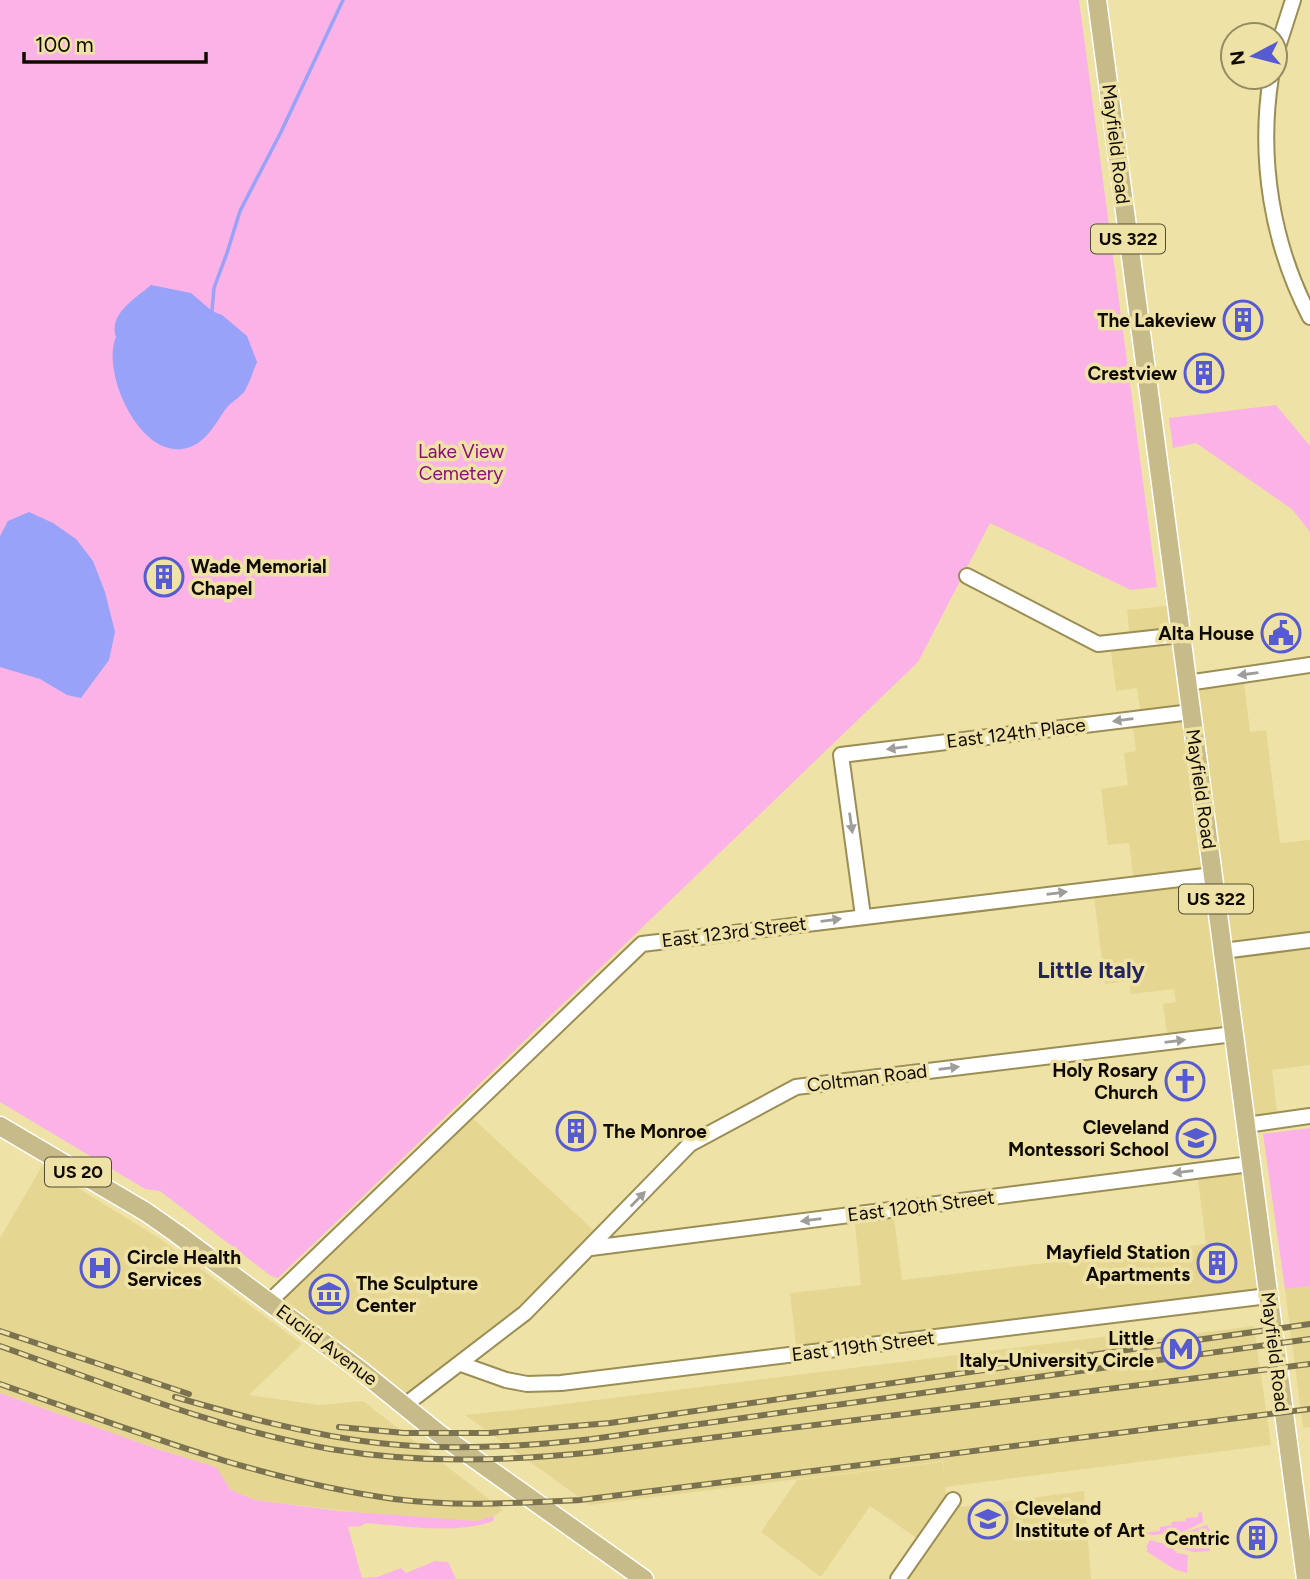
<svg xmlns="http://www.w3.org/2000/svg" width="1310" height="1579" font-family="Figtree,sans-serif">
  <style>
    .built { fill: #e5d692 }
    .green { fill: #fbb3e7 }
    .water { fill: #97a2f8 }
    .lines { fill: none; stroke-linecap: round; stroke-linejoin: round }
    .stream { stroke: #97a2f8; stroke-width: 3.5 }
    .minor-casing { stroke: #9b8e55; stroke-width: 18 }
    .major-casing { stroke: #fff; stroke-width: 21 }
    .minor { stroke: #fff; stroke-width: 14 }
    .major { stroke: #c6bb89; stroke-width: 18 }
    .rail-casing { stroke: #7b7250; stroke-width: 6 }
    .rail { stroke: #efe2a6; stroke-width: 3.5; stroke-dasharray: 10; stroke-linecap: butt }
    .oneway { fill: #9f9d99 }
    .labels { text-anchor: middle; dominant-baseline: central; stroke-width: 7; stroke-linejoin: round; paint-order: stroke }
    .shield { fill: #efe2a6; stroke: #534c32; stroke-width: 2 }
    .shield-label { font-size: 18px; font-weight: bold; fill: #100b00 }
    .street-label { font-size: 19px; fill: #100b00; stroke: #efe2a6 }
    .poi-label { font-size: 19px; font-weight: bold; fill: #100b00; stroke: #efe2a6; text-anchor: end }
    .park-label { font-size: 19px; fill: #8c0d77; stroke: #efe2a6 }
    .quarter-label { font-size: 23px; font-weight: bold; fill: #23255e; stroke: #efe2a6 }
  </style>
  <rect width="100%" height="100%" fill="#efe2a6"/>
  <path class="built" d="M1176 605 1187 683 1243 675 1250 732 1266 730 1280 843 1310 840V1065L1272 1070 1278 1121 1246 1125 1234 1034 1168 1042 1163 1004 1176 1002 1174 989 1131 994 1129 981 1105 984 1093 889 1134 884 1129 843 1108 845 1101 789 1128 785 1124 753 1136 751 1132 719 1141 717 1137 688 1116 691 1110 644 1130 641 1127 610Z
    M467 1113 601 1237 525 1313 405 1405 269 1302Z
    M1250 1164 1268 1296 797 1354 790 1293 861 1285 854 1214 893 1209 902 1280 1206 1244 1197 1171Z
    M42 1166 159 1238 302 1344 249 1395 319 1405 363 1401 503 1510 494 1516 476 1521 416 1519 255 1500 231 1490 216 1467 157 1449 0 1393V1238Z
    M1310 1286V1427L1303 1428 1285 1289Z
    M1254 1326 1271 1445 945 1487 946 1497 962 1507 1084 1491 1091 1579H907L930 1547 870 1506 821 1577 761 1532 797 1480 942 1462 944 1473 943 1461 590 1505 465 1415 532 1408 1150 1331 1152 1339Z"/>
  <path class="green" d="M0 0H1079L1157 587 1131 590 990 523 918 662 278 1278 271 1276 160 1191 145 1189 0 1102Z
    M1276 405 1310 446V532L1292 509 1196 443 1173 448 1169 418Z
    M1310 1128V1286L1285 1289 1263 1134Z
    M0 1393 157 1449 216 1467 231 1490 255 1500 340 1511 476 1521 494 1516 493 1521C454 1535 407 1526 366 1523L361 1526 348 1527 362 1578 377 1577 401 1568 406 1573 435 1561 448 1562 456 1579H0Z
    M1202 1512 1203 1522 1179 1534 1177 1530C1160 1535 1146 1540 1134 1524L1144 1533 1160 1531V1527L1172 1525 1171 1522 1186 1521V1518L1198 1517V1513Z
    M1207 1525 1211 1533 1210 1551 1194 1552 1176 1547 1175 1541 1189 1531Z
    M1150 1540 1169 1545 1177 1553 1188 1555 1187 1573 1174 1569 1146 1551 1148 1549 1146 1547Z"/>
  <path class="water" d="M151 285 191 293 212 311 222 315 247 336 257 362C253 371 250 383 244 392 240 397 233 401 228 406 215 423 206 446 182 449 138 455 101 371 116 337 108 314 136 298 151 285Z
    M29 512 53 523 76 539 93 561 105 592 115 632 109 660 81 698 67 695 40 679 0 667V536L8 521Z"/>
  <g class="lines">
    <path class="stream" d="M212 311 214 288 227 253 240 211 281 132 343 0"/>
    <defs>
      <path id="minor" d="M1275 56 1293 0
        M1271 77C1258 159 1272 244 1310 317
        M967 576 1098 644 1180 635
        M1187 683 1310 665
        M863 916 841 755 1191 712
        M1223 951 1310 940
        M1246 1125 1310 1116
        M591 1248 1250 1164
        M269 1302 642 944 1213 875
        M461 1364 506 1380 527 1384 561 1383 1268 1296
        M405 1405 525 1313 690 1144 796 1087 1234 1034
        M898 1579 953 1500"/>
      <path id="major" d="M1097 0 1306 1579
        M0 1126 146 1212 176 1233 360 1370 438 1433 644 1579"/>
    </defs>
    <use href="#minor" class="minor-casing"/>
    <use href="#major" class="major-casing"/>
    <use href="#minor" class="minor"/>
    <use href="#major" class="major"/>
    <defs>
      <path id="rail" d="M0 1331 189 1394
        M0 1346C108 1384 217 1429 330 1449 419 1464 507 1461 596 1452L1310 1364
        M0 1384C129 1429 257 1480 394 1499 456 1507 518 1503 580 1500L1310 1409
        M175 1397C241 1416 309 1435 378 1443 449 1451 521 1447 592 1439L1310 1339
        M339 1427 404 1433H489L610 1423 1310 1324"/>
    </defs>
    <use href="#rail" class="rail-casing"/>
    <use href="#rail" class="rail"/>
  </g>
  <defs><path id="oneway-solid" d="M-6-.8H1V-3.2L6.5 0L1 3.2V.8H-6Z" transform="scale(1.75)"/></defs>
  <g class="oneway">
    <use href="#oneway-solid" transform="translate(1248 674) rotate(172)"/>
    <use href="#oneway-solid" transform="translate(1123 720) rotate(173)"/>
    <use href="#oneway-solid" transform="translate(897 748) rotate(173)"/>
    <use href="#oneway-solid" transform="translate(851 823) rotate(82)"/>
    <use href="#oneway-solid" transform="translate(1057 893) rotate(-7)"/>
    <use href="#oneway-solid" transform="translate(831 920) rotate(-7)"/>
    <use href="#oneway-solid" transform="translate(1175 1041) rotate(-7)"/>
    <use href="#oneway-solid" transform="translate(949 1068) rotate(-7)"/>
    <use href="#oneway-solid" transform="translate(1183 1172) rotate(173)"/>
    <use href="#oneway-solid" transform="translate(638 1199) rotate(-46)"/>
    <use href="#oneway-solid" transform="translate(811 1220) rotate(173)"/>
  </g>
  <defs>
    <symbol id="building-ring" viewBox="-11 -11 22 22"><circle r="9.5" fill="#efe2a6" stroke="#575bd2" stroke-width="1.5"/><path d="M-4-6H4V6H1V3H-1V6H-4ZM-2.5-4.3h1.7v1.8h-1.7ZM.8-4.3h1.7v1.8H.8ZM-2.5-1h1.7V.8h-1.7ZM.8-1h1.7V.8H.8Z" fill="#575bd2"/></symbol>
    <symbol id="civic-ring" viewBox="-11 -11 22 22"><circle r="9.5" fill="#efe2a6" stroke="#575bd2" stroke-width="1.5"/><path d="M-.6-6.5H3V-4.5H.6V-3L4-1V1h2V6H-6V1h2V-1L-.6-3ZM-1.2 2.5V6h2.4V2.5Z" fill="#575bd2"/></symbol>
    <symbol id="church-ring" viewBox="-11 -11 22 22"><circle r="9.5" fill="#efe2a6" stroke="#575bd2" stroke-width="1.5"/><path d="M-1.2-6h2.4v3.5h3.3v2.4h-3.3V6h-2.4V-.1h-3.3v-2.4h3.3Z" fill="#575bd2"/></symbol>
    <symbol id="school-ring" viewBox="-11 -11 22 22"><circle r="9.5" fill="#efe2a6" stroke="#575bd2" stroke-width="1.5"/><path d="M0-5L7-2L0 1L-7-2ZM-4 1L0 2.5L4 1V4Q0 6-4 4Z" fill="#575bd2"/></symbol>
    <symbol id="hospital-ring" viewBox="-11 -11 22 22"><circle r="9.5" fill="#efe2a6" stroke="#575bd2" stroke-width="1.5"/><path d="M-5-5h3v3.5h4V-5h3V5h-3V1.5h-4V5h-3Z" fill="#575bd2"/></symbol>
    <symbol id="museum-ring" viewBox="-11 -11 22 22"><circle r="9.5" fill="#efe2a6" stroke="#575bd2" stroke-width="1.5"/><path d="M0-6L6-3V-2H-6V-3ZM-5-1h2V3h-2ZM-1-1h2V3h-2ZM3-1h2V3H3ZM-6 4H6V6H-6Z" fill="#575bd2"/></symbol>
    <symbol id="metro-ring" viewBox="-11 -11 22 22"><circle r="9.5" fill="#efe2a6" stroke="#575bd2" stroke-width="1.5"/><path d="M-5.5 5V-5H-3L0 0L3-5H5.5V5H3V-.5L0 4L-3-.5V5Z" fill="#575bd2"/></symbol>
    <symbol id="university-ring" viewBox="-11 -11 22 22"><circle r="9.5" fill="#efe2a6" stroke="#575bd2" stroke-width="1.5"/><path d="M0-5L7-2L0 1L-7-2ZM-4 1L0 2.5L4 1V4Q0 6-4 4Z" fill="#575bd2"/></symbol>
  </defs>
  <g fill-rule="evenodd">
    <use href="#building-ring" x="1221" y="298" width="44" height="44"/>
    <use href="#building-ring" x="1182" y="351" width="44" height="44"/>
    <use href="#building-ring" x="142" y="555" width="44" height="44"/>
    <use href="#civic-ring" x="1259" y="611" width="44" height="44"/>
    <use href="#church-ring" x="1163" y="1059" width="44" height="44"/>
    <use href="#building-ring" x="554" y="1109" width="44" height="44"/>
    <use href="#school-ring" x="1174" y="1116" width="44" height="44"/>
    <use href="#building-ring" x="1195" y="1241" width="44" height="44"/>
    <use href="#hospital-ring" x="78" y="1246" width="44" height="44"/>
    <use href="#museum-ring" x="307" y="1272" width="44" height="44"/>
    <use href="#metro-ring" x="1159" y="1327" width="44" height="44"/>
    <use href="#university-ring" x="966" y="1497" width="44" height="44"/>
    <use href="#building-ring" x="1235" y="1516" width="44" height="44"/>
  </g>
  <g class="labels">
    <g class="shield">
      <rect x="1091" y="224.5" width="74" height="29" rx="5"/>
      <rect x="1179" y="884.5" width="74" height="29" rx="5"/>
      <rect x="45" y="1157.5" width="66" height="29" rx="5"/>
    </g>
    <g class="shield-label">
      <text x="1128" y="239">US 322</text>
      <text x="1216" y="899">US 322</text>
      <text x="78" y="1172">US 20</text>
    </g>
    <g class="street-label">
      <text transform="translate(1116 144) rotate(83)">Mayfield Road</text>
      <text transform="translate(1016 733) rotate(-7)">East 124th Place</text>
      <text transform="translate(1201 789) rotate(82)">Mayfield Road</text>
      <text transform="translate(734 932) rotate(-7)">East 123rd Street</text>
      <text transform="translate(867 1078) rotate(-7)">Coltman Road</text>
      <text transform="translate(921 1206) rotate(-7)">East 120th Street</text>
      <text transform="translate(327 1345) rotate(37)">Euclid Avenue</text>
      <text transform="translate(863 1346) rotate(-7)">East 119th Street</text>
      <text transform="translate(1275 1352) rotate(83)">Mayfield Road</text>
    </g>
    <g class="poi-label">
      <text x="1216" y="320">The Lakeview</text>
      <text x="1177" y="373">Crestview</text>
      <text x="191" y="566" text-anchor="start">Wade Memorial<tspan x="191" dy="22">Chapel</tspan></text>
      <text x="1254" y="633">Alta House</text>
      <text x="1158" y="1070">Holy Rosary<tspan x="1158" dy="22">Church</tspan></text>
      <text x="1169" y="1127">Cleveland<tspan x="1169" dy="22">Montessori School</tspan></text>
      <text x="603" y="1131" text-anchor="start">The Monroe</text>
      <text x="1190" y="1252">Mayfield Station<tspan x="1190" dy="22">Apartments</tspan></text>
      <text x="127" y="1257" text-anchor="start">Circle Health<tspan x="127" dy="22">Services</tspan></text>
      <text x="356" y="1283" text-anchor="start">The Sculpture<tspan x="356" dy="22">Center</tspan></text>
      <text x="1154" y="1338">Little<tspan x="1154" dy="22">Italy–University Circle</tspan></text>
      <text x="1015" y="1508" text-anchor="start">Cleveland<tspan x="1015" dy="22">Institute of Art</tspan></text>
      <text x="1230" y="1538">Centric</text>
    </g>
    <g class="park-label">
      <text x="461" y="451">Lake View<tspan x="461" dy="22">Cemetery</tspan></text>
    </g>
    <g class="quarter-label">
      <text x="1091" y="970">Little Italy</text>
    </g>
  </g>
  <g transform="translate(1254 56) rotate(263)"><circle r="33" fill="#efe2a6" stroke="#968c64" stroke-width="2"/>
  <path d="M0-5L12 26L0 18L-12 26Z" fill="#575bd2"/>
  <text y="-10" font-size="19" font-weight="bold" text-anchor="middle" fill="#100b00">N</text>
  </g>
  <path d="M24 52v10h182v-10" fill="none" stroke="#100b00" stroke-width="3.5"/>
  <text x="35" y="52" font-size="21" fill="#100b00" stroke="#efe2a6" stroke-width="5" paint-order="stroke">100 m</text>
</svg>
